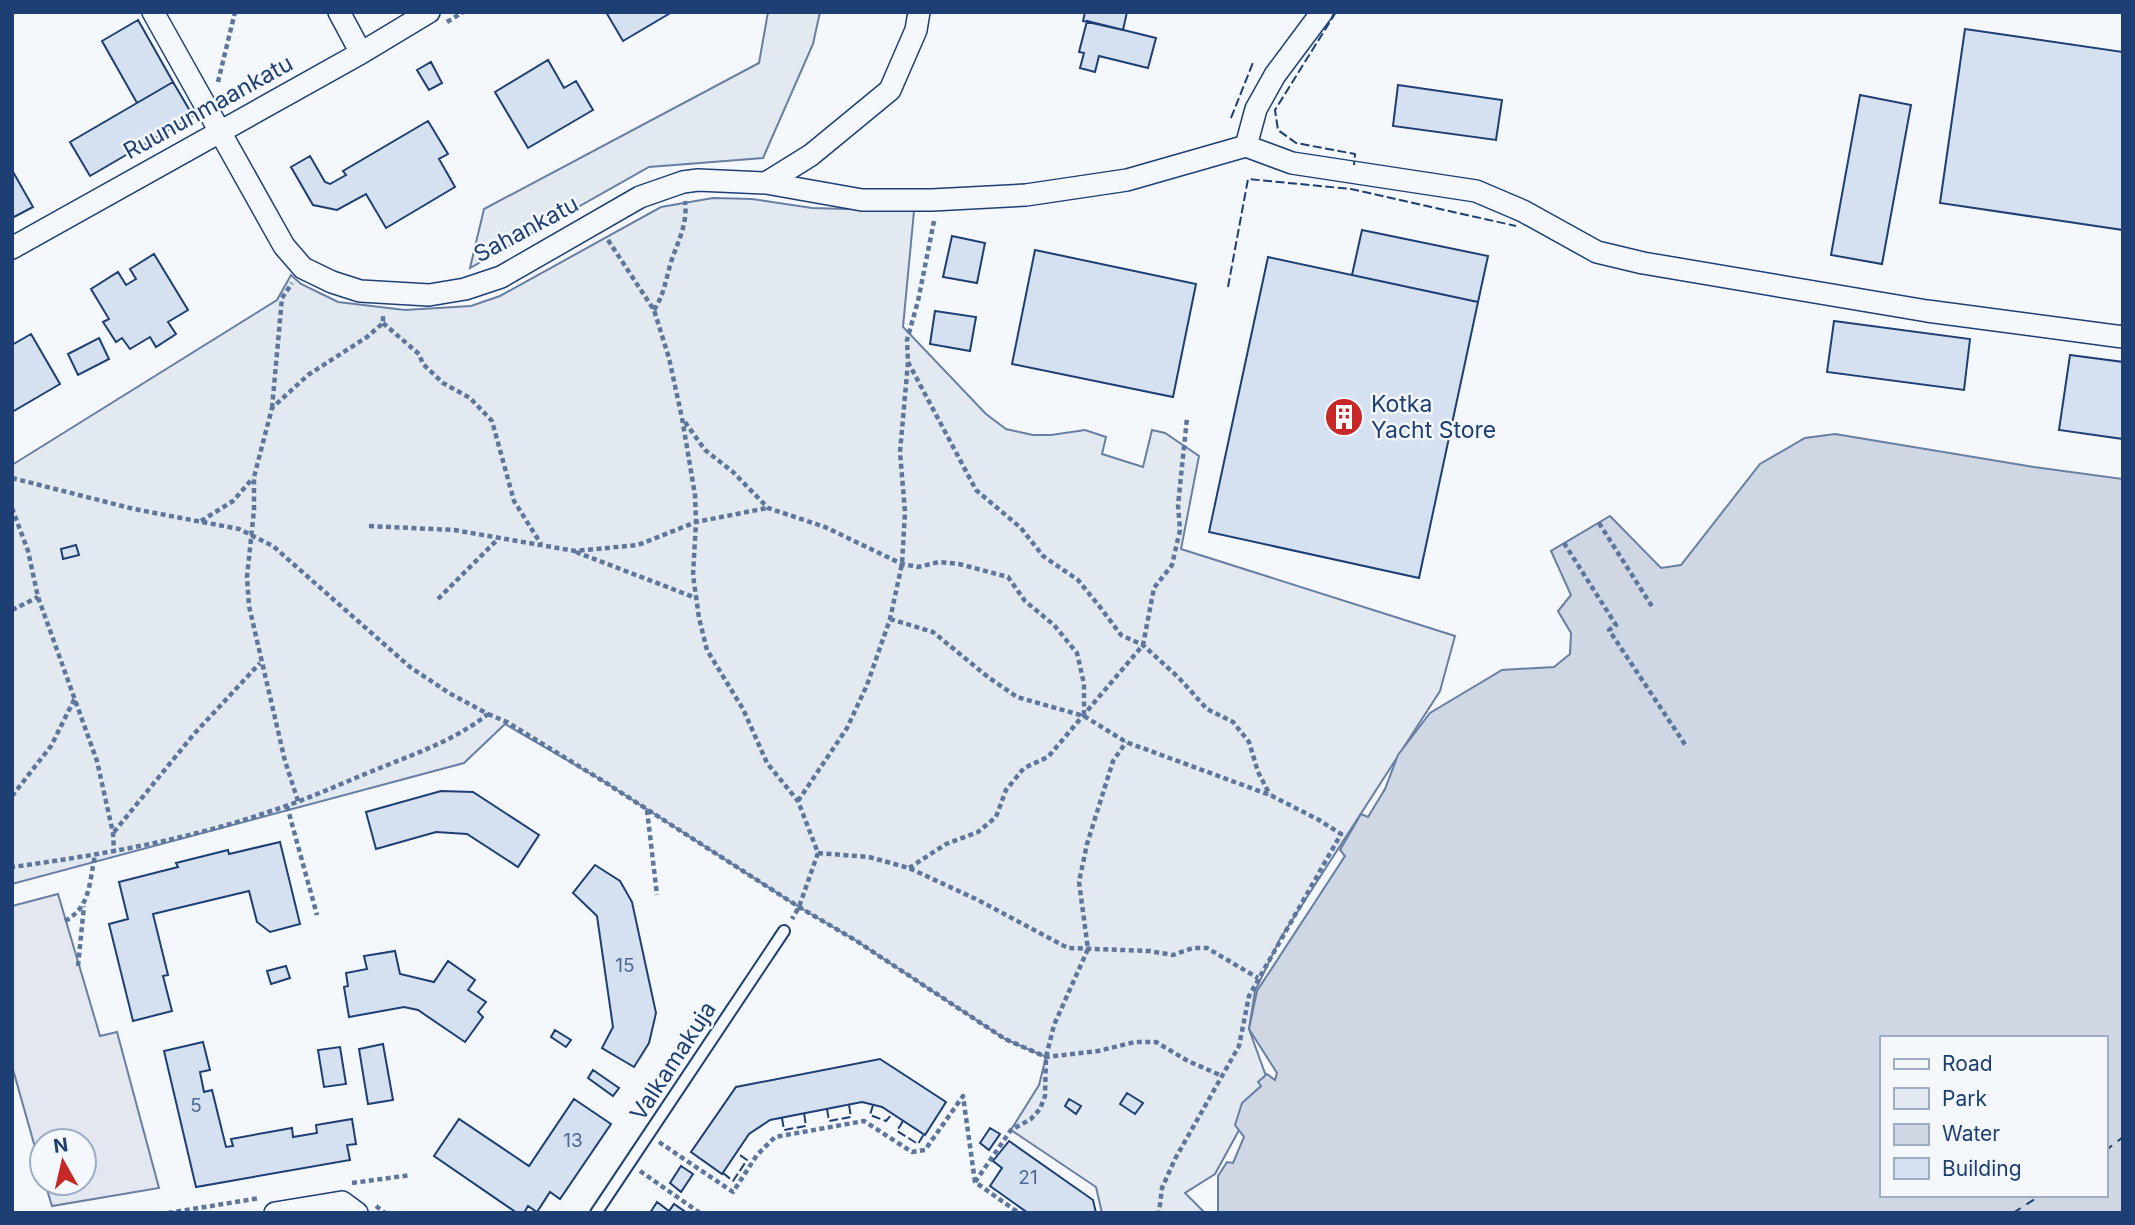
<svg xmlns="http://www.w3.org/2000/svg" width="2135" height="1225" font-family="Inter,sans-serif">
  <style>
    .green { fill: #e3e9f0; stroke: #687fa3; stroke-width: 2 }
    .parking { fill: #e3e8f0; stroke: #687fa3; stroke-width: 2 }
    .water { fill: #cfd7e4; stroke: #687fa3; stroke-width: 2; fill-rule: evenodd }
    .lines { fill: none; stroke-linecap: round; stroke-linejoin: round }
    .ferry { stroke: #1d3f73; stroke-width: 2; stroke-dasharray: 9 7; stroke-linecap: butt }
    .building { fill: #d5e0f0; stroke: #1d3f73; stroke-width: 2 }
    .service-casing { stroke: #1d3f73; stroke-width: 14 }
    .minor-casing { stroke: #1d3f73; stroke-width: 24 }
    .path { stroke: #5e769c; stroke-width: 4.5; stroke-dasharray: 5 3.5; stroke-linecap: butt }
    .service { stroke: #f4f7fb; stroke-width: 10 }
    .minor { stroke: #f4f7fb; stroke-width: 21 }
    .fence { stroke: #1d3f73; stroke-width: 2; stroke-dasharray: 9 3.5; stroke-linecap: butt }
    .labels { text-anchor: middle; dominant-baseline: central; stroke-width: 5; stroke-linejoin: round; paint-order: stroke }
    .number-label { font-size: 19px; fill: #4b6792 }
    .street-label { font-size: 23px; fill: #1d3f73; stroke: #f4f7fb }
    .poi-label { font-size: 23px; fill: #1d3f73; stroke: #f4f7fb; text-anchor: start }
  </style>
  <rect width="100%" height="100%" fill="#f4f7fb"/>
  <path class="green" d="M768 12H820L813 44 763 158 649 167 470 268 484 209 759 63Z
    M713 198 752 199 812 208 914 211 903 327 986 414 1006 429 1033 435H1051L1085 430 1106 437 1102 454 1143 467 1152 430 1165 433 1199 456 1181 549 1455 636 1440 691 1280 939 1255 991 1249 1029 1267 1079 1215 1174 1185 1193 1205 1213H1102L1096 1187 1011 1130 1039 1085 1046 1057 1005 1039 855 940 799 907 603 781 505 724 464 763 12 884V465L277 300 291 275 301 284 338 302 405 310 471 306 500 296 661 207Z"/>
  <path class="parking" d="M58 894 100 1036 117 1032 159 1188 52 1206 45 1183H84V1141H42V1172L12 1066V906Z"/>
  <path class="water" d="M1835 434 2034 467 2123 479V1213H1218V1176L1227 1162 1233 1163 1244 1137 1235 1125 1242 1103 1261 1086 1258 1082 1267 1074 1275 1080 1277 1073 1249 1029 1257 991 1345 856 1340 850 1361 814 1368 817 1385 789 1398 755 1430 713 1502 670 1554 667 1570 654 1571 633 1558 611 1571 595 1551 551 1610 516 1661 568 1681 565 1760 464 1805 438ZM1881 1038H2105V1195H1881Z"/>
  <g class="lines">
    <path class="ferry" d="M2105 1151 2123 1137
      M2013 1213 2041 1195"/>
  </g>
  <path class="building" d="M606 12H672L623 41Z
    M1085 12H1127L1123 30 1083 21Z
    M138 20 173 82 137 103 102 41Z
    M1087 21 1156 38 1148 68 1099 56 1095 72 1080 68 1084 53 1079 52Z
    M1965 29 2123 52V230L1940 203Z
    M548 60 564 88 576 81 593 110 528 148 495 92Z
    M431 62 442 83 429 90 417 70Z
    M173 82 193 116 90 176 70 142Z
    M1398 85 1502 100 1496 140 1393 126Z
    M1860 95 1911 105 1882 264 1831 255Z
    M428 121 448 154 439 159 455 187 386 228 366 194 337 210 313 205 291 167 310 156 325 182 330 184 346 175 343 171Z
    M12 170 33 207 12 218Z
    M1362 230 1488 256 1478 302 1352 275Z
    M952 236 985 243 977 283 943 277Z
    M1035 250 1196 284 1173 397 1012 364Z
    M154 254 188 310 168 322 176 334 156 347 150 337 130 349 122 338 116 342 103 322 109 319 91 289 118 272 126 285 136 279 130 269Z
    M1268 257 1478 302 1419 578 1209 532Z
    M935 311 976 317 970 351 930 344Z
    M1834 321 1970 339 1964 390 1827 372Z
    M31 334 60 384 12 412V345Z
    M99 338 109 359 78 375 68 354Z
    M2070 355 2123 362V439L2059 430Z
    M76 545 79 555 63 559 61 549Z
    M441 791 473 792 539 835 518 867 467 834 436 832 376 849 366 812Z
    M280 842 300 924 270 932 257 922 249 891 153 914 168 975 163 976 172 1011 133 1021 109 924 128 919 119 882 178 867 176 863 228 850 229 854Z
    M595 865 620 881 632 902 656 1013 649 1043 634 1067 602 1048 613 1027 597 916 573 893Z
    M395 951 400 974 434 982 448 961 475 980 468 990 486 1002 478 1012 483 1017 465 1042 418 1010 404 1007 349 1017 344 987 348 986 346 973 367 969 364 956Z
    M286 966 290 978 271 984 267 971Z
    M555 1030 571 1040 566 1047 551 1037Z
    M203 1042 210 1070 200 1072 204 1092 212 1090 226 1147 233 1146 231 1139 292 1128 293 1137 317 1133 316 1125 352 1119 356 1144 347 1145 350 1160 196 1187 164 1051Z
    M383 1044 393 1100 368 1104 359 1049Z
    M340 1047 346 1084 324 1087 318 1050Z
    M880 1059 946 1102 925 1135 882 1107 862 1102 770 1120 749 1134 722 1174 691 1152 736 1087Z
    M593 1070 619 1088 613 1096 588 1078Z
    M1127 1093 1143 1103 1135 1114 1120 1104Z
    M574 1099 611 1124 560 1199 550 1192 537 1212 528 1206 524 1213H517L434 1156 459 1119 529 1166Z
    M1069 1099 1081 1106 1076 1114 1065 1106Z
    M990 1128 1000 1134 989 1150 980 1143Z
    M1009 1141 1093 1200 1096 1213H1028L990 1186 1002 1168 993 1161Z
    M681 1166 693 1174 681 1192 670 1183Z
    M657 1202 669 1211 674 1204 687 1213H650Z"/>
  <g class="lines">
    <defs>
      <path id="service" d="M596 1213 784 931"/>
      <path id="minor" d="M153 12 284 246 303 268 332 282 360 291 429 295 465 289 501 277 640 197 683 182 698 180 766 183 862 200H932L1026 195 1127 180 1246 146 1256 109 1275 75 1322 12
        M339 12 361 53
        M1246 146 1292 163 1476 191 1523 211 1597 252 1643 263 1927 311 2123 337
        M766 183 811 155 890 90 916 30 919 12
        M12 248 361 53 429 12
        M275 1213 342 1202 357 1213"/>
    </defs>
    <use href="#service" class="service-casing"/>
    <use href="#minor" class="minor-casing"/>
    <path class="path" d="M447 22 463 12
      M218 82 235 12
      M608 240 654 310 669 358 682 418 695 495 696 522 693 575 699 618 707 650 743 709 767 763 798 801 818 853 799 907 792 919
      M654 310C664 295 666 279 671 262 678 241 688 224 685 201
      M383 323 419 354 423 364 443 383 470 398 492 421 514 501 541 544
      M908 362 976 490 1021 528 1043 556 1078 580 1100 607 1121 635 1143 645 1179 678 1207 709 1233 722 1249 742 1258 772 1270 795
      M272 408 282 298 292 283
      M685 422 705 450 733 472 768 508 825 527 902 564 918 567 939 562 959 564 1008 577 1025 601 1054 625 1077 653 1084 684V715
      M12 478 134 509 239 529 273 546 410 667 449 693 488 714C454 741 414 754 375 770 340 784 306 800 271 811 187 840 100 855 12 867
      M12 508 28 551 38 597 97 761 113 833 114 852
      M201 521 233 501 253 478
      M1599 523 1653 608
      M369 526 454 530 575 551 638 545 696 522 767 508
      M1564 543 1616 625 1609 630 1686 746
      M576 552 696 598
      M438 599 499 538
      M12 610 38 597
      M890 619 933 632 988 677 1017 697 1084 716 1126 742 1270 795 1319 820 1341 834 1249 996 1239 1046 1175 1159 1162 1188 1159 1213
      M488 714 507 722 603 781 799 907 855 940 1005 1039 1046 1057 1098 1051 1135 1042H1156L1188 1061 1220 1075
      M12 796 51 746 75 698
      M298 801 285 761 249 606 247 577 254 510V477L272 408 308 375 367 337 383 323V313
      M798 801 847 728 867 685 890 619 902 564 905 512 900 452 908 362 907 340 918 301 934 221
      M287 806 317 915
      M647 810 657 895
      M114 832 194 734 260 663
      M818 853 869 857 909 868 978 900 1068 948 1149 951 1173 955 1193 948H1207L1258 978
      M909 868 946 844 978 832 996 817 1006 790 1024 768 1048 757 1143 645 1154 588 1172 565 1180 530 1178 505 1187 418
      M65 921C91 907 89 882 95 856
      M78 966 84 906
      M659 1142 733 1192 757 1155 775 1137 864 1121 912 1152 925 1150 963 1096 975 1182 1019 1213
      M640 1171 700 1213
      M975 1182 1011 1130 1031 1119 1040 1109 1045 1096 1046 1057 1054 1025 1088 949 1079 882 1087 844 1113 761 1126 742
      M352 1183 411 1175
      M376 1206 385 1213
      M168 1213 260 1198"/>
    <use href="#service" class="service"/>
    <use href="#minor" class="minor"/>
    <path class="fence" d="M1336 12 1275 110 1278 130 1296 143 1355 154 1354 165
      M1231 118 1254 60
      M1228 287 1248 179 1351 189 1516 226
      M873 1105 870 1115 886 1121 892 1114
      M827 1109 829 1121 851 1117 849 1105
      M782 1118 784 1130 806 1126 804 1113
      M903 1121 897 1131 918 1144 924 1134
      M723 1173 733 1181 747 1160 737 1153"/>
  </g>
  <defs>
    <symbol id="building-disc" viewBox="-11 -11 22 22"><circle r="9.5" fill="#c62828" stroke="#f4f7fb"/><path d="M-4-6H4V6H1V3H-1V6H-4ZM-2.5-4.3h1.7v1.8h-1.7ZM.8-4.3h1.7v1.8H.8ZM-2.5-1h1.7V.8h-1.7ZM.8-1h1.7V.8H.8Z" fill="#fff"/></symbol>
  </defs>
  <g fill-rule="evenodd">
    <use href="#building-disc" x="1322" y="395" width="44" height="44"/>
  </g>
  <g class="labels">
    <g class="number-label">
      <text x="625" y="965">15</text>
      <text x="196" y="1105">5</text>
      <text x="573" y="1140">13</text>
      <text x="1028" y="1177">21</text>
    </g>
    <g class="street-label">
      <text transform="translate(208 107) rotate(-29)">Ruununmaankatu</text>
      <text transform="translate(526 229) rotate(-28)">Sahankatu</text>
      <text transform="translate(673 1061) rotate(-57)">Valkamakuja</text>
    </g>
    <g class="poi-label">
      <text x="1371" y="404">Kotka<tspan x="1371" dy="26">Yacht Store</tspan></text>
    </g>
  </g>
  <rect width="2135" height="1225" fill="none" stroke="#1d3f73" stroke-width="28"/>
  <rect x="1880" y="1036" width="228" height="161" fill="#f4f7fb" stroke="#9eadc5" stroke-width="2"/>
  <rect x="1894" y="1059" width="35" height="10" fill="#f4f7fb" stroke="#9eadc5" stroke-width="2"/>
  <text x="1942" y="1071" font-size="21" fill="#1d3f73">Road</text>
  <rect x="1894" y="1088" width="35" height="21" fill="#e3e9f0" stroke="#9eadc5" stroke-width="2"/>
  <text x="1942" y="1106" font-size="21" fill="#1d3f73">Park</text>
  <rect x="1894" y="1124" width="35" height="21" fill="#cfd7e4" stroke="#9eadc5" stroke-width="2"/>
  <text x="1942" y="1141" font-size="21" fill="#1d3f73">Water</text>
  <rect x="1894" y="1158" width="35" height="21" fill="#d5e0f0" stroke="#9eadc5" stroke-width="2"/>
  <text x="1942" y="1176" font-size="21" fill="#1d3f73">Building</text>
  <g transform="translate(63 1162) rotate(352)"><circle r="33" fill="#f4f7fb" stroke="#9eadc5" stroke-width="2"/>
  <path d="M0-5L12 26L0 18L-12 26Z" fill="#c62828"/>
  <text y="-10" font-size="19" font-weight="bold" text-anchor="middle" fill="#1d3f73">N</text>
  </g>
</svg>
